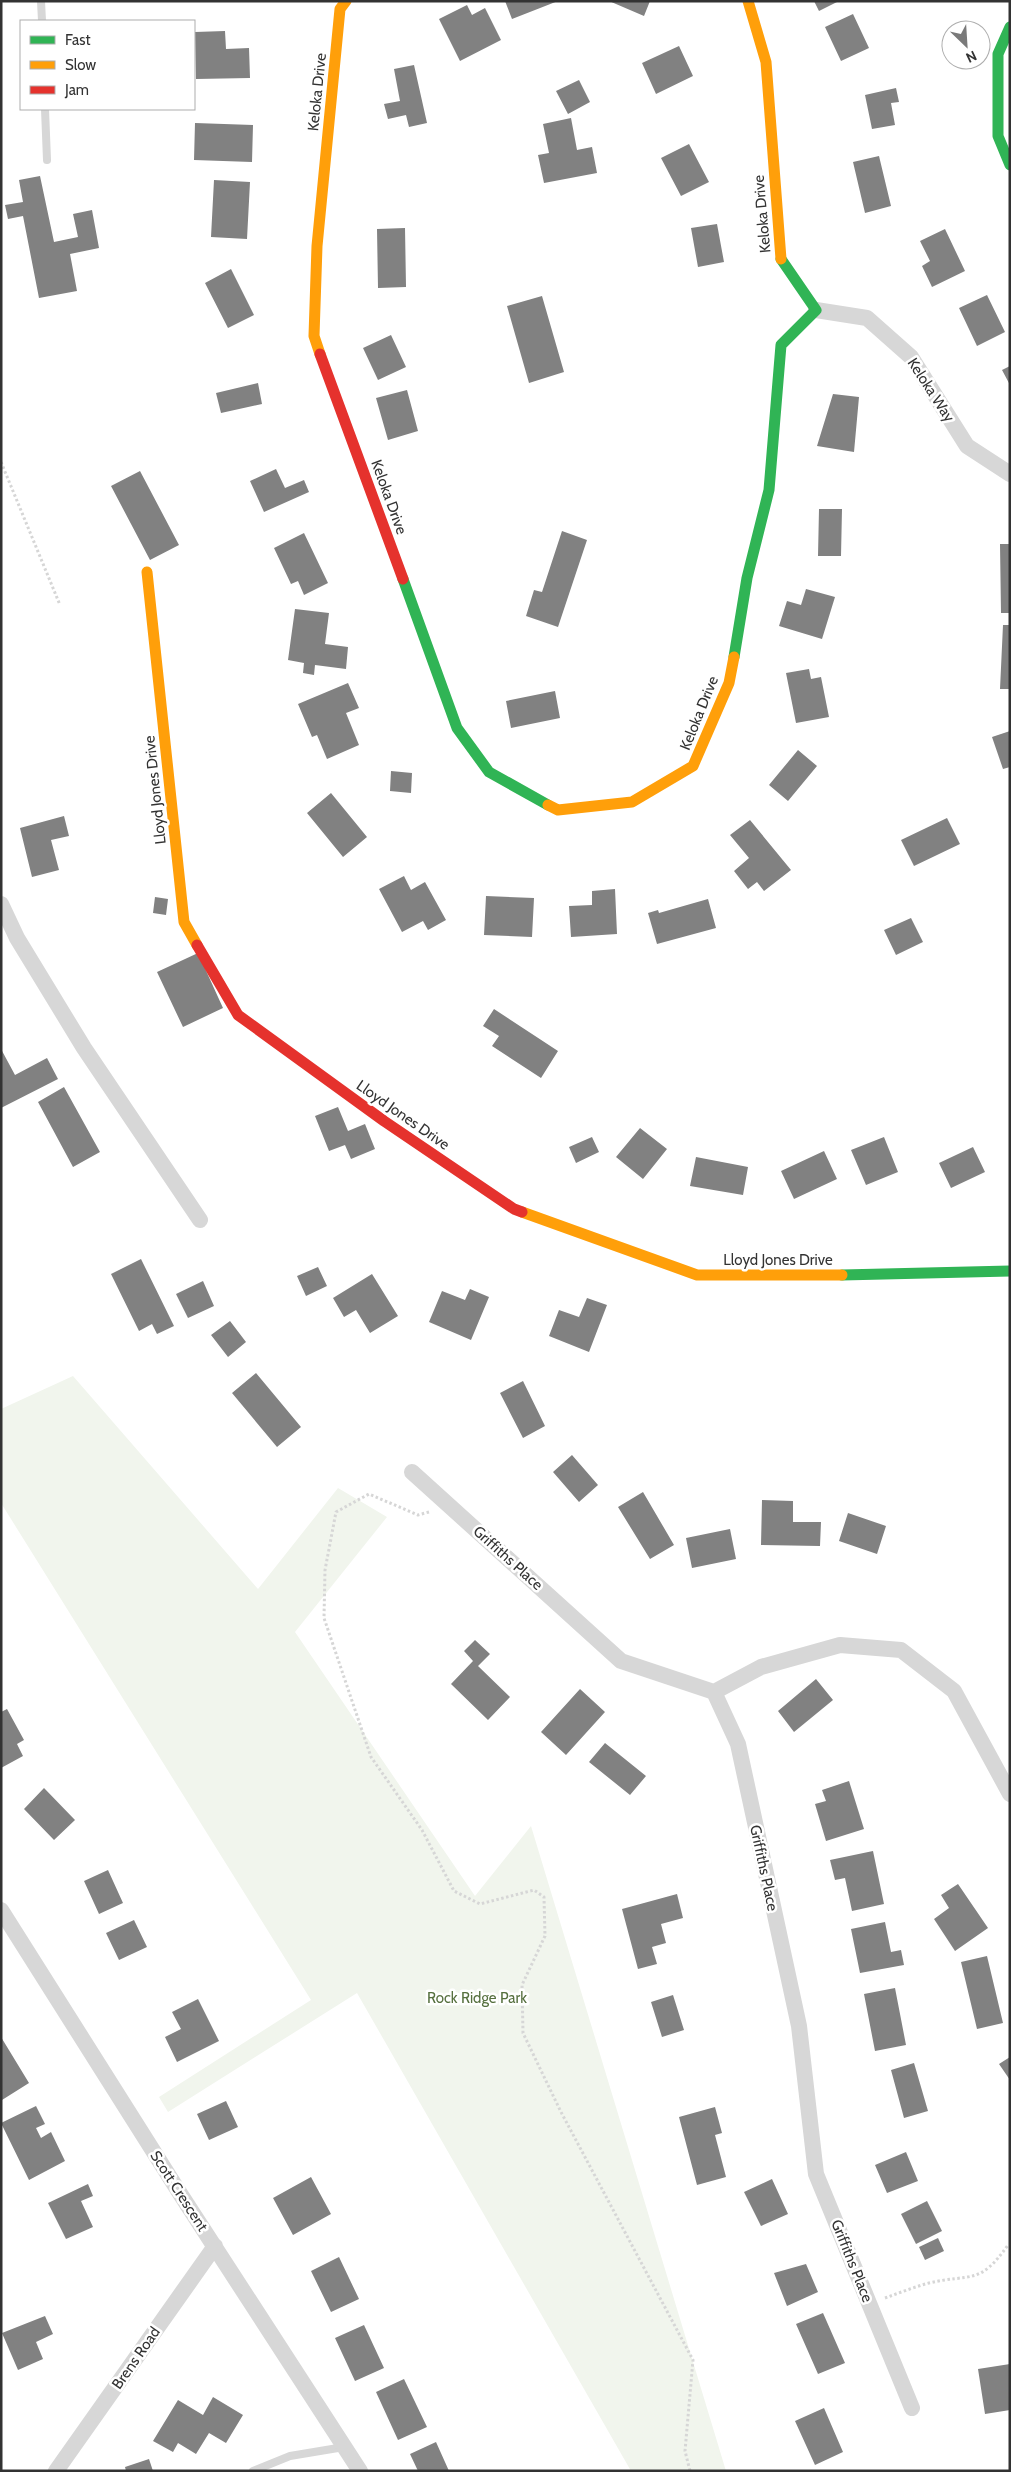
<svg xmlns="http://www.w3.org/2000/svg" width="1011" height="2472" font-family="Cabin,sans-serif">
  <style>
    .green { fill: #f1f5ed }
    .building { fill: #818181 }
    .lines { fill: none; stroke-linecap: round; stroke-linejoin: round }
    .path { stroke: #d6d6d6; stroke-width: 3; stroke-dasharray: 2.5 2.5; stroke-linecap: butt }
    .lane { stroke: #d7d7d7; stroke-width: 8 }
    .street { stroke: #d7d7d7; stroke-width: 16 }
    .fast { stroke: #30b455; stroke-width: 11 }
    .slow { stroke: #ff9f0a; stroke-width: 11 }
    .jam { stroke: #e5322d; stroke-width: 11 }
    .labels { text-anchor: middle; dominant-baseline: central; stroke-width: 5; stroke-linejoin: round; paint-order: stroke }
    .street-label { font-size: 15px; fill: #333; stroke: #fff }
    .park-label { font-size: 15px; fill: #56703f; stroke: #fff }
  </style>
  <rect width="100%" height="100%" fill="#fff"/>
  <path class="green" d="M73 1376 258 1589 338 1488 387 1517 295 1632 475 1896 531 1826 726 2471H631L357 1993 168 2112 159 2097 311 2000 1 1503V1409Z"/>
  <path class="building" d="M505 1H558L512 19Z
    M609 1H650L644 16Z
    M814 1H839L819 11Z
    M467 5 472 15 485 8 501 40 460 61 439 19Z
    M853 14 869 48 841 61 825 27Z
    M225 31 226 49 249 48 250 78 196 79 195 32Z
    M679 46 693 76 656 94 642 63Z
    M414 65 427 123 409 127 406 115 388 119 384 104 400 101 394 69Z
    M579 80 590 102 568 114 556 91Z
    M896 88 899 102 891 103 895 125 872 129 865 95Z
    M571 118 577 150 592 147 597 173 544 183 538 155 549 153 543 124Z
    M195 123 253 125 252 162 194 160Z
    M689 144 709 182 681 196 661 158Z
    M879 156 891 206 865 213 853 162Z
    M40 176 54 242 78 237 73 214 92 210 99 248 70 254 77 291 39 298 23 216 8 219 5 205 23 202 19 180Z
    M214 180 250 182 247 239 211 237Z
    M717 224 724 262 698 267 691 228Z
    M405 228 406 287 378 288 377 229Z
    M945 229 965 271 932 287 922 266 930 261 920 241Z
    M231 269 254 315 228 328 205 283Z
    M987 295 1005 332 977 346 959 308Z
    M542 296 564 372 529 383 507 306Z
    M391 335 406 367 378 380 363 348Z
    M1010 366V385L1002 370Z
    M258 383 262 404 221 413 216 393Z
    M407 390 418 431 388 440 376 398Z
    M833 394 859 397 854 452 817 446Z
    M276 469 285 488 304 480 309 492 264 512 250 481Z
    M140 471 179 545 150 560 111 486Z
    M819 509H842L841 556H818Z
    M562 531 587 540 558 627 526 616 534 590 542 592Z
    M304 533 328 583 304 595 298 581 291 584 274 548Z
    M1000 544H1010V613H1001Z
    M806 589 835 597 822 639 779 626 787 601 801 605Z
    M295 609 329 613 325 644 348 647 346 669 315 665 314 675 303 673 304 663 288 660Z
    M1003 625H1010V689H1000Z
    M809 669 811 679 821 677 829 717 796 723 786 673Z
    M348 683 359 708 346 713 359 745 327 759 317 735 312 737 298 704Z
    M555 691 560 718 511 728 506 701Z
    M1010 731V767L1003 769 992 737Z
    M798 750 817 766 788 801 769 785Z
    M391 771 412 773 411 793 390 791Z
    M331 793 367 837 343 857 307 813Z
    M64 816 69 836 51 840 59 870 32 877 20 828Z
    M947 818 960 844 914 866 901 840Z
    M750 820 791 870 764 891 757 882 748 889 734 871 749 858 730 835Z
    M404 876 411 890 425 882 446 920 428 930 423 921 402 932 379 889Z
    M615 889 617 934 571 937 569 906 592 905V891Z
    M486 896 534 898 532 937 484 935Z
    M155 897 168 899 166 915 153 913Z
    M708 899 716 928 657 944 648 913 658 910 659 913Z
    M911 918 923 942 896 955 884 930Z
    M198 953 223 1008 183 1027 157 972Z
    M494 1009 558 1051 541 1078 492 1046 499 1036 483 1026Z
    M1 1049 15 1075 47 1058 58 1079 1 1108Z
    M64 1087 100 1152 73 1167 38 1102Z
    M338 1107 348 1131 365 1124 375 1149 351 1159 345 1145 329 1151 315 1116Z
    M640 1128 667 1149 643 1179 616 1157Z
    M592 1137 599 1152 576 1163 569 1147Z
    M884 1137 898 1172 866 1185 851 1150Z
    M973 1147 985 1172 951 1188 939 1163Z
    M824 1151 837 1179 794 1199 781 1171Z
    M696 1157 748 1167 743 1195 690 1186Z
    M141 1259 174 1326 157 1334 152 1324 139 1331 111 1274Z
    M318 1267 327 1286 306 1296 297 1276Z
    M372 1274 398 1316 370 1333 356 1310 344 1317 333 1298Z
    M203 1281 214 1306 188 1318 176 1294Z
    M470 1289 489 1297 471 1340 429 1322 442 1291 465 1300Z
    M587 1298 607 1305 589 1352 549 1336 559 1310 579 1317Z
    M230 1321 246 1342 228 1357 211 1335Z
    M256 1373 301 1427 277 1447 232 1393Z
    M523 1381 545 1426 523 1438 500 1393Z
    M572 1455 598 1485 579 1502 553 1472Z
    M643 1492 674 1545 650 1559 618 1507Z
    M762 1500 793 1501V1522H821L820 1546 761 1545Z
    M848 1513 886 1526 877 1554 839 1541Z
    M730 1529 736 1559 692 1568 686 1538Z
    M475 1640 490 1654 478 1666 510 1697 488 1720 451 1684 473 1661 464 1651Z
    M816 1679 833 1700 794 1732 778 1711Z
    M580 1689 605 1712 566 1755 541 1732Z
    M7 1709 24 1740 17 1744 23 1756 1 1768V1712Z
    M605 1743 646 1776 630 1795 589 1762Z
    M849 1781 864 1829 826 1841 815 1804 826 1801 822 1790Z
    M44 1788 75 1820 54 1840 24 1809Z
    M873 1851 884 1904 852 1911 845 1878 835 1880 830 1860Z
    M108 1870 123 1903 99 1914 84 1881Z
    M958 1884 988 1928 955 1951 934 1919 949 1908 941 1895Z
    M677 1894 683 1918 661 1924 666 1943 652 1947 657 1964 638 1969 622 1909Z
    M134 1920 147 1947 119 1960 106 1933Z
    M885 1922 891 1952 901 1950 904 1965 860 1973 851 1929Z
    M987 1956 1003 2023 977 2029 961 1962Z
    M895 1988 906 2045 875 2051 864 1994Z
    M673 1995 684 2030 662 2037 651 2002Z
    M198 1999 219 2041 177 2062 165 2037 181 2029 172 2012Z
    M1 2037 29 2083 2 2100 1 2099Z
    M1010 2057V2080L999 2064Z
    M914 2063 928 2111 904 2118 891 2070Z
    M226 2101 238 2127 209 2140 197 2114Z
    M36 2106 45 2124 36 2128 41 2138 51 2132 65 2161 29 2180 1 2123Z
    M715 2107 722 2133 715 2135 726 2177 697 2185 679 2117Z
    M906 2152 918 2181 887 2193 875 2165Z
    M311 2177 331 2214 293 2235 273 2198Z
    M772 2179 788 2214 761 2226 744 2192Z
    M88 2184 93 2196 81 2201 93 2227 66 2239 48 2203Z
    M927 2201 942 2231 916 2244 901 2214Z
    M938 2238 944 2251 925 2260 919 2247Z
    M339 2257 359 2299 331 2312 311 2271Z
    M806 2264 818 2292 787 2306 774 2273Z
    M823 2313 845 2363 818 2374 796 2324Z
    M45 2316 53 2334 36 2342 43 2359 18 2370 2 2333Z
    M364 2325 384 2368 355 2381 335 2338Z
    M1010 2364V2410L985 2414 978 2369Z
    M404 2379 427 2427 398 2440 376 2392Z
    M213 2397 243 2415 226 2443 209 2433 196 2454 178 2443 173 2452 153 2441 178 2400 203 2415Z
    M824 2408 843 2452 815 2465 795 2421Z
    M436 2442 449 2471H418L410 2454Z
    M149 2459 153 2471H126L125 2467Z"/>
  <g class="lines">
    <path class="path" d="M1 462 60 605
      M429 1512 418 1515 369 1494 336 1512 325 1570 324 1618 371 1757 422 1830 454 1891 480 1904 534 1890 544 1897 545 1936 522 1985 523 2033 561 2112 693 2360 685 2451 690 2471
      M885 2298C899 2293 914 2287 929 2283 972 2273 979 2286 1008 2245"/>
    <path class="lane" d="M41 1 42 21
      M45 109 47 160
      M253 2471 290 2456 344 2447"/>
    <path class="street" d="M816 310 867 318 911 357 967 446 1010 474
      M1 904 17 938 84 1048 200 1220
      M412 1472 621 1661 714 1692 738 1744 799 2026 816 2174 912 2408
      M714 1692 761 1667 840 1645 901 1650 954 1691 1010 1794
      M1 1910 181 2195 360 2471
      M56 2471 215 2246"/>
    <path class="fast" d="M1010 27 998 54V136L1010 165
      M403 579 457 728 489 772 548 805
      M734 657 747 578 769 490 781 345 816 310 781 259
      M842 1275 1010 1271"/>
    <path class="slow" d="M748 1 766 62 781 259
      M320 354 314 336 317 246 340 9 346 1
      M147 572 184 922 197 945
      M548 805 558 810 632 802 693 766 729 683 734 657
      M522 1212 697 1275H842"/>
    <path class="jam" d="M320 354 403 579
      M197 945 238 1015 384 1121 514 1209 522 1212"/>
  </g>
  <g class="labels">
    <g class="street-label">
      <text transform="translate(317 92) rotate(-84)">Keloka Drive</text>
      <text transform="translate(762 214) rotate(-95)">Keloka Drive</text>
      <text transform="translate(931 390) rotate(57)">Keloka Way</text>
      <text transform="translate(389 497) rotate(70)">Keloka Drive</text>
      <text transform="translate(699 713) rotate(-68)">Keloka Drive</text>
      <text transform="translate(155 790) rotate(-96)">Lloyd Jones Drive</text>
      <text transform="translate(403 1115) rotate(35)">Lloyd Jones Drive</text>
      <text x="778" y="1260">Lloyd Jones Drive</text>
      <text transform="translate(508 1558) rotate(42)">Griffiths Place</text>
      <text transform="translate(764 1868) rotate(78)">Griffiths Place</text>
      <text transform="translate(179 2191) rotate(57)">Scott Crescent</text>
      <text transform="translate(852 2261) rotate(68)">Griffiths Place</text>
      <text transform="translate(136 2358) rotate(-55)">Brens Road</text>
    </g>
    <g class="park-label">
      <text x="477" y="1998">Rock Ridge Park</text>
    </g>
  </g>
  <rect width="1011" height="2472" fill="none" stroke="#333333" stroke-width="5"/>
  <rect x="20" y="20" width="175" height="90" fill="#ffffff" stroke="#adadad"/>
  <rect x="30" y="36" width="25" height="8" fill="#30b455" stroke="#adadad"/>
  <text x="65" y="45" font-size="15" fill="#333333">Fast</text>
  <rect x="30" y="61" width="25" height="8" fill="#ff9f0a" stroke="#adadad"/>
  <text x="65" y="70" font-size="15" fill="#333333">Slow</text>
  <rect x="30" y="86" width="25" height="8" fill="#e5322d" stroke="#adadad"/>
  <text x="65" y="95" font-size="15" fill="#333333">Jam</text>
  <g transform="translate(966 45) rotate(155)"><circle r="24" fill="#ffffff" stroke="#adadad"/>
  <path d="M0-4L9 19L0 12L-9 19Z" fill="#7a7a7a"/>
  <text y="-8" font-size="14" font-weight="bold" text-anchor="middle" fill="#333333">N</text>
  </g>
</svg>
